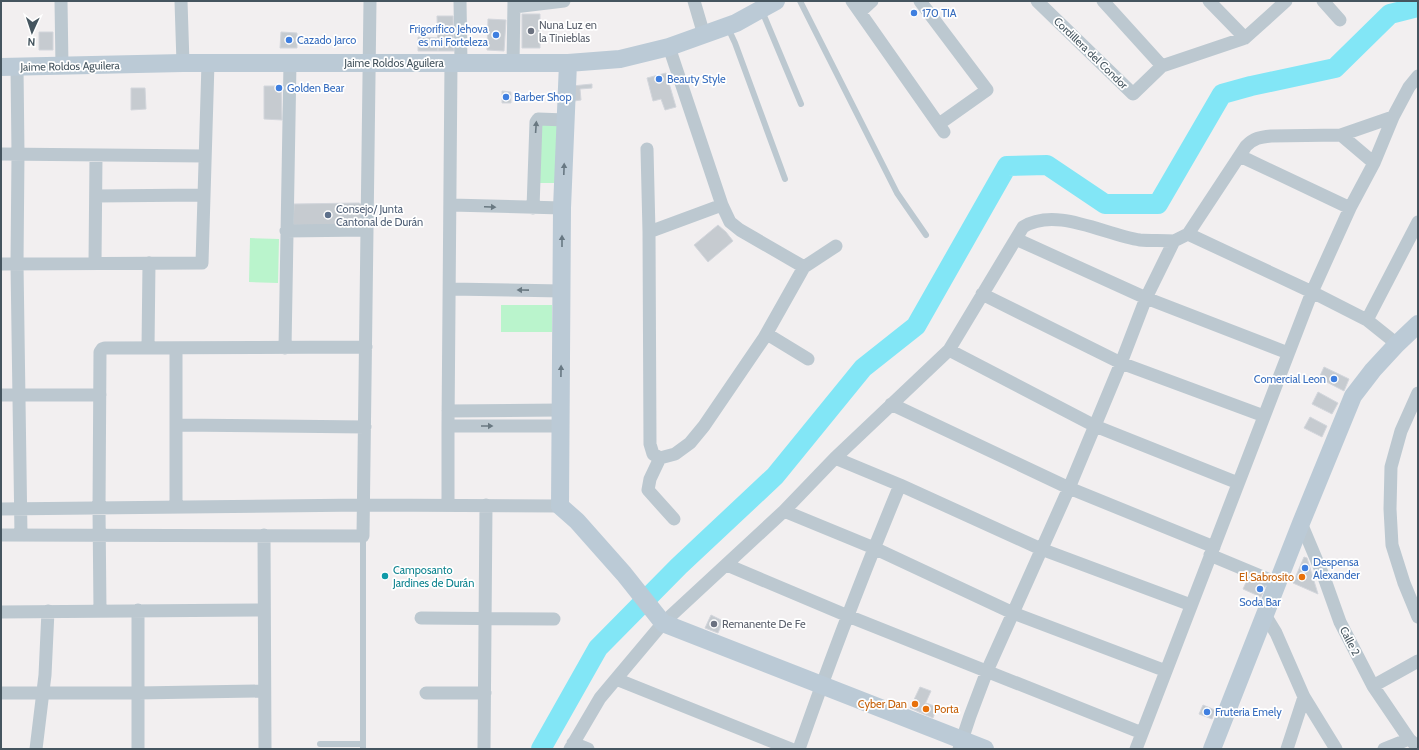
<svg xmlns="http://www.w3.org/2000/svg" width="1419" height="750" font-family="Cabin,sans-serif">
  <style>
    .green { fill: #baf4cc }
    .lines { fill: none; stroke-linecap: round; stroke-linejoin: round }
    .river { stroke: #82e6f6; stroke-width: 20 }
    .building { fill: #c6cbd0; stroke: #d3d6dc }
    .lane { stroke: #bcc8d0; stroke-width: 6 }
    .street { stroke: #bcc8d0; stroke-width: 13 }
    .secondary { stroke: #bbcad6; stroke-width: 18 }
    .oneway { fill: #697881 }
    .oneway2 { fill: #687883 }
    .shop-dot { fill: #3f7fe0; stroke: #fff; stroke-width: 1.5 }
    .worship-dot { fill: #6b7280; stroke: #fff; stroke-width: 1.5 }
    .service-dot { fill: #5c6f8a; stroke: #fff; stroke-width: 1.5 }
    .culture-dot { fill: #0f9aa8; stroke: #fff; stroke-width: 1.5 }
    .food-dot { fill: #e8710a; stroke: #fff; stroke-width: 1.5 }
    .labels { text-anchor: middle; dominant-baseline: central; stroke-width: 3.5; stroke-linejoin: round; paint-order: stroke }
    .shop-label { font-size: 11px; fill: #366cbe; stroke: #fff; text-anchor: start }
    .worship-label { font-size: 11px; fill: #5b616d; stroke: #fff; text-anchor: start }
    .street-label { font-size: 11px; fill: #45555f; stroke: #fff }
    .service-label { font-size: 11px; fill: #4e5e75; stroke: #fff; text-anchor: start }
    .culture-label { font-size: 11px; fill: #0d838f; stroke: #fff; text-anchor: start }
    .food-label { font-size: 11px; fill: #c56008; stroke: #fff; text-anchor: end }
  </style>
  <rect width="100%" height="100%" fill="#f2eff0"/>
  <path class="green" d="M540 121H559L557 183H539Z
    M250 238 279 239 278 283 249 282Z
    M501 305H552V332H501Z"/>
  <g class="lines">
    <path class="river" d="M541 749 598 648 679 566 775 476 863 368 916 326 1007 166 1047 165 1105 204H1158L1222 94 1251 86 1335 68 1390 14 1418 7"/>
  </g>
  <path class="building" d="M522 14H540V48H522Z
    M437 16H453L454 51H438Z
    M488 19 506 20 504 51 487 50Z
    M39 32H53V50H39Z
    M281 32 297 33V48H280Z
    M418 37 438 38V51H418Z
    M666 73 676 107 665 110 661 99 653 101 647 78Z
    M592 84V88L580 89 581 100 574 101 572 86Z
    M264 86H281L282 120 264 119Z
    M131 88H145L146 109 131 110Z
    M502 91 511 92V103H502Z
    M359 203 362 205 361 227 293 225 294 204Z
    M718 225 726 232 733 241 708 262 694 245Z
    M1324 367 1349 379 1344 391 1319 378Z
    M1318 392 1338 403 1332 414 1312 404Z
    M1310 417 1327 426 1322 437 1304 428Z
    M1304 557 1307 558 1318 594 1293 583Z
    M1249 576 1267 583 1261 597 1243 589Z
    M711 615 723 621 718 633 705 628Z
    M920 687 931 691 921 713 910 708Z
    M926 703 937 707 933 718 921 713Z
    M1203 705 1215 710 1212 719 1199 714Z"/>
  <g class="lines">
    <path class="lane" d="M800 1 897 193 926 235
      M762 11 801 104
      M728 28 735 43 785 179
      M320 744H363
      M363 749V536"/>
    <path class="street" d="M61 1 62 66
      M181 1 183 63
      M460 1 461 63
      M694 1 704 35
      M852 1 944 132
      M920 1 987 90 939 124
      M1037 1 1133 94 1162 66
      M1103 1 1162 66 1245 38 1286 1
      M1209 1 1245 38
      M1323 1 1340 20
      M514 7 564 1
      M860 12 872 1
      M669 47 722 205 730 222 740 230 804 267
      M513 64 514 1
      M17 67 18 154 17 264 21 535
      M1341 135 1374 163
      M647 149 649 232 650 444 653 454 660 458 675 454 690 443 704 426 764 338 804 267 836 246
      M1 154 205 156
      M1240 156 1350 208
      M96 196 204 195
      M451 205 562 208
      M533 208 536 122 538 119 566 120
      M286 231 367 230
      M649 232 722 205
      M1188 234 1312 292 1367 320 1397 344
      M1016 239 1146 298 1288 353
      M95 263 96 156
      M1 264 202 263 208 63
      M450 289 562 291
      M982 294 1121 363 1264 416
      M1367 320 1418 222
      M767 334 808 359
      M148 348 149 263
      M176 348V507
      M285 348 290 63
      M949 350 1095 426 1238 483
      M1418 393 1401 431 1391 467 1390 509 1392 545 1404 583 1418 617
      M1 395H100
      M891 404 1069 488 1214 547
      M448 411 560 410
      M176 425 365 427
      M448 426H560
      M660 458 650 479 648 490 674 519
      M835 458 900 485 1041 549 1191 605
      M448 505V426L451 63
      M1 509 364 505 560 506
      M784 511 874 548 1013 613 1166 671
      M1301 523 1325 580 1340 622 1373 686 1409 739 1418 747
      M1 535 363 536 370 1
      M264 535 265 749
      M1210 555 1277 583
      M727 565 848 616 1142 733
      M138 610V749
      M100 611 99 509 100 352 102 349 105 348 366 347
      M1 612 264 610
      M1265 615 1276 633 1304 697 1336 749
      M421 618 554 619
      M616 679 791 749
      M1373 686 1418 661
      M1 693H138L263 691
      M426 693H485
      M573 743 588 749
      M36 749 45 675 48 611
      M484 749 486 505
      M570 749 600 698 663 623 784 511 835 458 949 350 1023 227C1056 206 1105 235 1140 240 1151 241 1163 240 1174 241
      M799 749C830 660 864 572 900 485
      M959 749 970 716 987 671 1069 488 1121 363 1146 298 1174 241 1188 234 1246 146C1254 138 1260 137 1271 136L1341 135 1393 117 1409 87 1418 76
      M1136 749 1312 292 1350 208 1374 163 1393 117
      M1287 749 1304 697
      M1384 749 1409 739"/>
    <path class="secondary" d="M568 63 562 208 560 506 577 521 624 574 663 623 985 749
      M1 67 183 63H568L620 59 669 47 736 23 776 1
      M1212 749 1301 523 1353 396 1373 370 1397 344 1418 324"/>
  </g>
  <defs><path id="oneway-solid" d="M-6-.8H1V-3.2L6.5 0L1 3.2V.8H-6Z"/></defs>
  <g class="oneway">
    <use href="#oneway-solid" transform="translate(536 127) rotate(-86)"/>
    <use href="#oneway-solid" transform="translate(490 207) rotate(2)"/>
    <use href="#oneway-solid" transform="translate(523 290) rotate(-179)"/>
    <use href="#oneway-solid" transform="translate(487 426)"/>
  </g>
  <g class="oneway2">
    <use href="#oneway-solid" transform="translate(564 169) rotate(-88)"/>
    <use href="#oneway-solid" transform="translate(562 241) rotate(-90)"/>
    <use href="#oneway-solid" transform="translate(561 371) rotate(-89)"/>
  </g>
  <g class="shop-dot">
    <circle cx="914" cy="13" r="4"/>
    <circle cx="496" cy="35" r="4"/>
    <circle cx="289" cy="40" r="4"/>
    <circle cx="659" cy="79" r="4"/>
    <circle cx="279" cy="88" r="4"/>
    <circle cx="506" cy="97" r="4"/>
    <circle cx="1334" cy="379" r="4"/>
    <circle cx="1305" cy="568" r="4"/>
    <circle cx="1260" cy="589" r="4"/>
    <circle cx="1207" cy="712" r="4"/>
  </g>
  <g class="worship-dot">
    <circle cx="531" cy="31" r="4"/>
    <circle cx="714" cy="624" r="4"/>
  </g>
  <circle class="service-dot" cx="328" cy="215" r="4"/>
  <circle class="culture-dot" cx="385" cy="576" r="4"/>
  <g class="food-dot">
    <circle cx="1302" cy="577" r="4"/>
    <circle cx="915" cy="704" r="4"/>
    <circle cx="926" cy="709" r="4"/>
  </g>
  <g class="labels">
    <g class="shop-label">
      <text x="922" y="13">170 TIA</text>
      <text x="488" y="29" text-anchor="end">Frigorifico Jehova<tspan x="488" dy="13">es mi Forteleza</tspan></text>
      <text x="297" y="40">Cazado Jarco</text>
      <text x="667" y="79">Beauty Style</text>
      <text x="287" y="88">Golden Bear</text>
      <text x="514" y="97">Barber Shop</text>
      <text x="1326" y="379" text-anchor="end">Comercial Leon</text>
      <text x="1313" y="562">Despensa<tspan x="1313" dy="13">Alexander</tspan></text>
      <text x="1260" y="602" text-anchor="middle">Soda Bar</text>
      <text x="1215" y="712">Fruteria Emely</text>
    </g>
    <g class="worship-label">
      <text x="539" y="25">Nuna Luz en<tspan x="539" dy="13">la Tinieblas</tspan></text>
      <text x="722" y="624">Remanente De Fe</text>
    </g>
    <g class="street-label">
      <text transform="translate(1091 53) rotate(44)">Cordillera del Condor</text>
      <text x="394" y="63">Jaime Roldos Aguilera</text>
      <text transform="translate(70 66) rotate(-1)">Jaime Roldos Aguilera</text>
      <text transform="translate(1350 641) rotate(63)">Calle 2</text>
    </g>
    <g class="service-label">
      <text x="336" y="209">Consejo/ Junta<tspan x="336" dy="13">Cantonal de Durán</tspan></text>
    </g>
    <g class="culture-label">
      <text x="393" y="570">Camposanto<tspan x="393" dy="13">Jardines de Durán</tspan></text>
    </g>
    <g class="food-label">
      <text x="1294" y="577">El Sabrosito</text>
      <text x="907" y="704">Cyber Dan</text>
      <text x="934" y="709" text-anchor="start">Porta</text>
    </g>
  </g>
  <rect width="1419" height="750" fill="none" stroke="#45555f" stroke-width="4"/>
  <g transform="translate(32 32) rotate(183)" stroke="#ffffff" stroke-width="3" paint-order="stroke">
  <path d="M0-3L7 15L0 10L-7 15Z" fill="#45555f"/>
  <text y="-6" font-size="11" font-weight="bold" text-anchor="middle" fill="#45555f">N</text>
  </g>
</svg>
